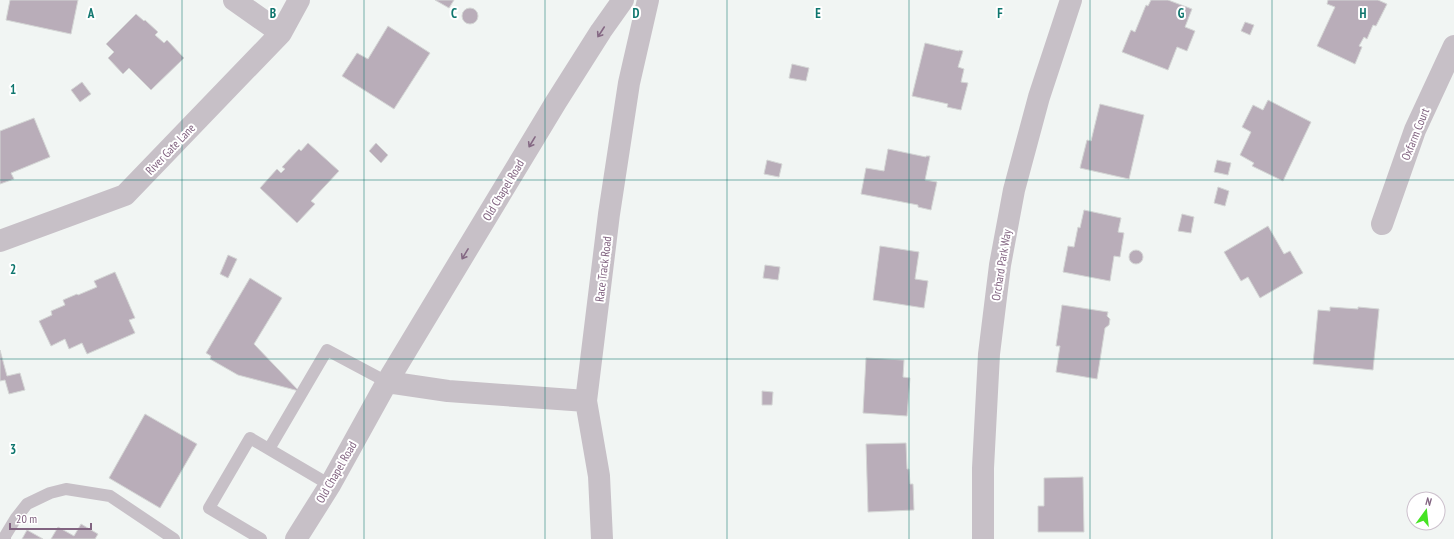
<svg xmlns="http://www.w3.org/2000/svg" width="1454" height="539" font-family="'PT Sans Narrow',sans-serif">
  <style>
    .building { fill: #b9adb9; stroke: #d4d6d5 }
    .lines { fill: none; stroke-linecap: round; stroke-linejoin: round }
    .service { stroke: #c7c0c7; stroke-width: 12 }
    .minor { stroke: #c7c0c7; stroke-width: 22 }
    .tertiary { stroke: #c7c0c7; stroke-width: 22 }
    .oneway { stroke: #856984 }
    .grid { fill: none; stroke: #0f766e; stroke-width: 1; stroke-opacity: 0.55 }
    .labels { text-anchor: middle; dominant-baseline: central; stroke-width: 4; stroke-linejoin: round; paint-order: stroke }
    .street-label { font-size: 12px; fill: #826481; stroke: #fff }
    .grid-label { font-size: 13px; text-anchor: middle; font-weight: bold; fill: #0f766e; stroke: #fff; stroke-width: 4; stroke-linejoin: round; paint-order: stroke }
  </style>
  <rect width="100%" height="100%" fill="#f1f5f3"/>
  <path class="building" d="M10 0H78L71 34 6 20Z
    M435 0H454L449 8Z
    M1151 0H1168L1192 9 1185 27 1195 31 1187 51 1177 47 1168 70 1122 52 1131 30 1135 32 1146 5 1148 6Z
    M1328 0H1378L1387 4 1376 26 1373 25 1367 39 1364 37 1359 46 1362 47 1355 64 1317 46 1335 7 1327 4Z
    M462 16a8 8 0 1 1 16 0a8 8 0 1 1-16 0Z
    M136 14 144 21 145 20 158 32 155 35 164 43 167 40 184 58 151 90 129 68 123 74 108 58 114 52 106 44Z
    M1245 22 1254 25 1250 35 1241 31Z
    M388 26 430 53 394 109 342 76 357 53 368 59Z
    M925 43 959 51V50L963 51 958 67 964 69 961 82 968 83 961 110 947 107 948 104 912 96Z
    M792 64 809 68 806 81 789 78Z
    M82 82 91 94 80 102 71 90Z
    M1268 100 1311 122 1283 181 1252 166 1254 163 1240 155 1251 132 1242 127 1253 105 1263 110Z
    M1100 104 1144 115 1129 179 1080 168 1087 140 1091 141Z
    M34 118 50 157 11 173 14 179 0 184V131Z
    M308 143 339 171 311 201 315 204 297 223 260 188 277 169 281 173 285 169 282 167 299 149 301 151Z
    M376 143 388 155 381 163 369 151Z
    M888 149 926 157V156H930L925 180 937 182 931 210 918 207V205L861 194 866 168 884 171Z
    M767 160 782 164 779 177 764 174Z
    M1217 160 1231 163 1228 175 1214 172Z
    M1218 187 1229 191 1225 206 1214 203Z
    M1084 210 1121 218 1118 232 1124 233 1120 257 1114 256 1110 281 1063 272 1068 246 1074 247 1078 227 1080 228Z
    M1182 214 1194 217 1191 233 1178 231Z
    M1268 226 1284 254 1290 251 1303 273 1260 298 1248 277 1241 281 1224 252Z
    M880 246 919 252 915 279 928 281 924 308 873 300Z
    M1129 257a7 7 0 1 1 14 0a7 7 0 1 1-14 0Z
    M228 255 237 259 228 278 220 274Z
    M765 265 780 267 778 280 763 278Z
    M115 272 135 318 129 320 135 333 87 354 82 343 69 349 65 339 51 346 39 321 52 315 51 311 65 305 63 300 77 294 78 295 97 287 94 281Z
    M250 278 282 298 254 344 299 391 238 375 210 359 211 356 206 353Z
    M1062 305 1108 312 1107 316 1110 319 1109 325 1105 328 1097 379 1056 372 1060 346H1056Z
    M1330 307 1358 309V307L1379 309 1373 370 1313 364 1318 310 1330 311Z
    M0 350 7 376 20 373 25 390 9 394 5 380 0 381Z
    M866 358 904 360 903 377 910 378 907 416 863 413Z
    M762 391 773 392 772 405H762Z
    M145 414 197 444 160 508 109 478Z
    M906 443 907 469H909L910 484H913L914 510 868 512 866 444Z
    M1083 477 1084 532H1038V506H1044V478Z
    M81 524 98 534 95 539H51L58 527 74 536Z
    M27 530 43 539H22Z"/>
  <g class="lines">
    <path class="service" d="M269 449 327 350 387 382
      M5 539V536L16 518 27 504 50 493 66 489 110 496 174 539
      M261 539 209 508 250 438 330 485"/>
    <path class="minor" d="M234 0 281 33
      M1382 224 1415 130 1454 46
      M0 241 125 195 281 33 299 0
      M983 539V468L989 354 1000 265 1014 190 1039 97 1071 0"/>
    <path class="tertiary" d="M387 382 448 391 586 401
      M296 539 330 485 387 382 460 261 556 102 601 31 623 0
      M602 539 599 476 586 401 609 214 629 83 648 0"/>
  </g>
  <defs><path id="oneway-shaft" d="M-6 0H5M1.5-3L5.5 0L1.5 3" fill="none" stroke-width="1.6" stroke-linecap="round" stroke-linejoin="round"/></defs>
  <g class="oneway">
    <use href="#oneway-shaft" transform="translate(601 32) rotate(123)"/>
    <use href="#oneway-shaft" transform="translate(532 142) rotate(121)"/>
    <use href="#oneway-shaft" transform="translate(465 254) rotate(121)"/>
  </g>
  <path class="grid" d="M182 0V539M364 0V539M545 0V539M727 0V539M909 0V539M1090 0V539M1272 0V539M0 180H1454M0 359H1454"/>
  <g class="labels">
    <g class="street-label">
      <text transform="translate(1415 134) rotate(-68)">Oxfarm Court</text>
      <text transform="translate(170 149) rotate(-46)">River Gate Lane</text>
      <text transform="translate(503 190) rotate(-59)">Old Chapel Road</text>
      <text transform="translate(1001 265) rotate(-81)">Orchard Park Way</text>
      <text transform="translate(603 269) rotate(-83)">Race Track Road</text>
      <text transform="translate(336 472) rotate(-60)">Old Chapel Road</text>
    </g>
  </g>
  <g class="grid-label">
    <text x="91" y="18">A</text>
    <text x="273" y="18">B</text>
    <text x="454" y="18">C</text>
    <text x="636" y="18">D</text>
    <text x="818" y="18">E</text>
    <text x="1000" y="18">F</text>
    <text x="1181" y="18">G</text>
    <text x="1363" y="18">H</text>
    <text x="13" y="94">1</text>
    <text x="13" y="274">2</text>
    <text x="13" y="454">3</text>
  </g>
  <g transform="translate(1426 511) rotate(15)"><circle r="19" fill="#ffffff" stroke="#cdc1cd"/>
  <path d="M0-3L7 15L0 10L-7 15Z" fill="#46e323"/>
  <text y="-6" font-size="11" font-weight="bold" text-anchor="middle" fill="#826481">N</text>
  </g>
  <path d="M10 523v6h81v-6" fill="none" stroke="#826481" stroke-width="2"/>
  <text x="16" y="523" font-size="12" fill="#826481" stroke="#ffffff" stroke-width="3" paint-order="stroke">20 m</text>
</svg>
